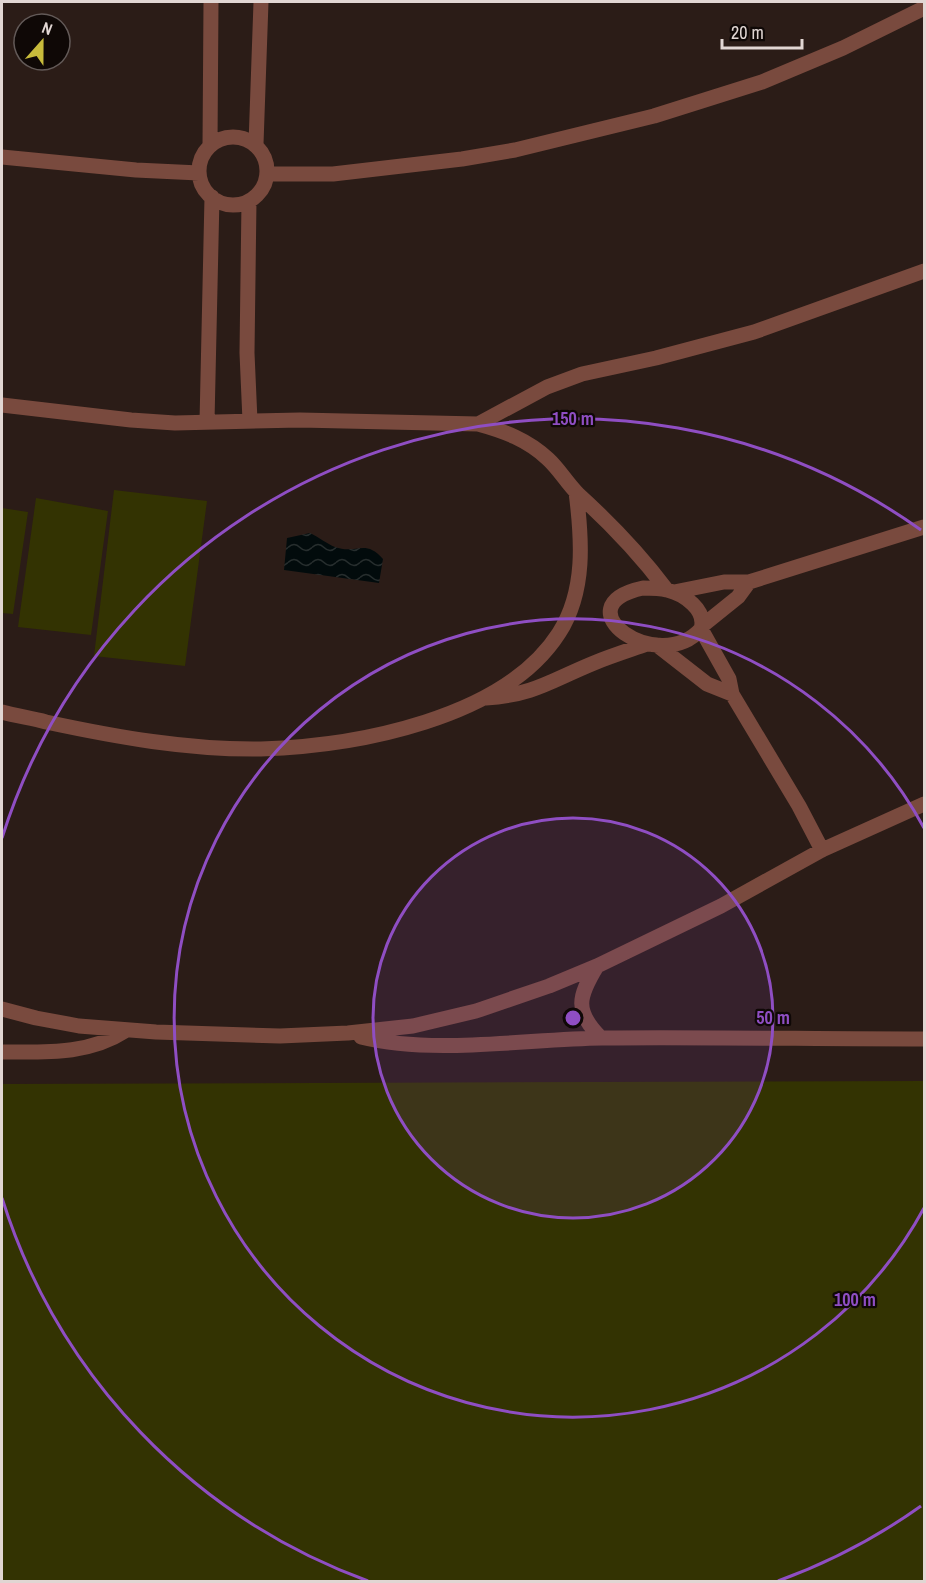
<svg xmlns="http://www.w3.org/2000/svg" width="926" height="1583" font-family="'Archivo Narrow',sans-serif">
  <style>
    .green { fill: #333302 }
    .water { fill: url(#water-waves) }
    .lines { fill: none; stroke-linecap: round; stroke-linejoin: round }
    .minor { stroke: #794a3e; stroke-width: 15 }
    .ring { fill: none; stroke: #8f4ec3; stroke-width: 3 }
    .centre { fill: #8f4ec3; stroke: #0f0806; stroke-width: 3 }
    .ring-label { font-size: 18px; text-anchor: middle; font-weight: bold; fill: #8f4ec3; stroke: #0f0806; stroke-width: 4.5; stroke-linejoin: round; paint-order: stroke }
  </style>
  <defs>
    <pattern id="water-waves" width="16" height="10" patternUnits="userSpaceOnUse" patternTransform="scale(1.5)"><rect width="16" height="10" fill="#020b0c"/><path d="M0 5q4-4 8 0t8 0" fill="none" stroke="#272e2e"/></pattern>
  </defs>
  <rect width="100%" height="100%" fill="#2b1c17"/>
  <path class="green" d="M114 490 207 501 185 666 94 656Z
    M36 498 108 511 91 635 18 627Z
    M2 508 28 512 13 614 2 613Z
    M924 1081V1581H2V1084Z"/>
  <path class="water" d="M310 533C319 537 327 544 335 547 356 555 365 538 383 559L379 583 284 570 287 538Z"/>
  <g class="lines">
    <path class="minor" d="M199 171a34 34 0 1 1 68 0a34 34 0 1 1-68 0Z
      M256 144 261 2
      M210 145 211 2
      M2 157 136 170 199 173
      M268 174H333L462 159 515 150 654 116 762 82 843 48 924 8
      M249 201 247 353 250 421
      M2 405 131 420 175 423 300 420 478 424 547 387 582 374 656 358 754 332 924 271
      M207 422 212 197
      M478 424C504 431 528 440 548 459 559 469 567 483 578 494 611 524 639 553 666 589
      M643 588C651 588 660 588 667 590 684 594 707 610 701 629 658 677 559 606 643 588Z
      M674 592 724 582H749L924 527
      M702 626 738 597 749 582
      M701 629 729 679 732 694 799 806 822 850
      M657 645 707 684 732 694
      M486 698C534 695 552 680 594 663 611 656 630 650 647 644
      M2 712C16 716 31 718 46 722 116 737 188 750 261 749 356 746 504 719 559 633 586 591 582 539 576 492
      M597 966C578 997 574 1011 601 1038
      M2 1009 36 1018 79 1026 156 1032 280 1036 348 1033 413 1026 476 1011 549 986 597 966 721 906 822 850 924 804
      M361 1037C433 1055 527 1039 602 1038 709 1037 817 1039 924 1039
      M2 1052C45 1052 88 1055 125 1031"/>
  </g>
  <circle cx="573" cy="1018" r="200" fill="#8f4ec3" fill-opacity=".12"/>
  <g class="ring">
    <circle cx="573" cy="1018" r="200"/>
    <path d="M924 1208A399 399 0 1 1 924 828"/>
    <path d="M921 1506A599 599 0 0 1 778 1581M368 1581A599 599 0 0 1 2 1198M2 838A599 599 0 0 1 921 530"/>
  </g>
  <circle cx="573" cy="1018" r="9" class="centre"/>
  <g class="ring-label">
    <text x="573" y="425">150 m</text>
    <text x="773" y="1024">50 m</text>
    <text x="855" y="1306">100 m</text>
  </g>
  <rect width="926" height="1583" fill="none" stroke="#e1d6d3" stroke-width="6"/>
  <g transform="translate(42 42) rotate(21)"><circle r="28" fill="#0f0806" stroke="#635a58" stroke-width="1.5"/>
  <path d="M0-4.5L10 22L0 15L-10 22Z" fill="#c8bb3b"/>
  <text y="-9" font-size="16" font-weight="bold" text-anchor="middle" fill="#e1d6d3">N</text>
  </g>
  <path d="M722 39v9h80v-9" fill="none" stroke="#e1d6d3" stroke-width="3"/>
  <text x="731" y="39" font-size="18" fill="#e1d6d3" stroke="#0f0806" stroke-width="4.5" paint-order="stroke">20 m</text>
</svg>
